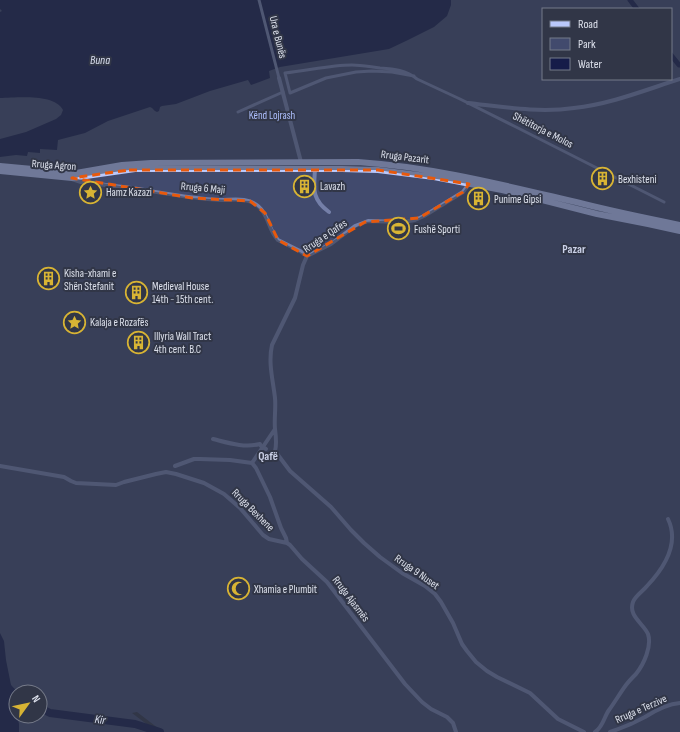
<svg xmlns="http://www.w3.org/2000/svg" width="680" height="732" font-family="'Sofia Sans Condensed',sans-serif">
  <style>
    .green { fill: #414a6d; fill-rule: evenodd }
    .water { fill: #151c49 }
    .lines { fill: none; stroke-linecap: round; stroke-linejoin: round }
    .canal { stroke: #151c49; stroke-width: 5 }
    .river { stroke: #151c49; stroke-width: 8 }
    .pedestrian { stroke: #747fa8; stroke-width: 3 }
    .minor { stroke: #747fa8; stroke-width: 4 }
    .primary { stroke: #bac8fb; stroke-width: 6 }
    .minor-bridge { stroke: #747fa8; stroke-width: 4 }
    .marked { fill: none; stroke: #e8590c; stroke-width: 3; stroke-dasharray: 8 5; stroke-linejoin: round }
    .labels { text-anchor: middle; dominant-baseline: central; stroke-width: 4; stroke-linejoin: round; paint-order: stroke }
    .street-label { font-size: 11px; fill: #dce0eb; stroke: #313647 }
    .park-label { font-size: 11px; fill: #aebffd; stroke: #313647 }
    .poi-label { font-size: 11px; fill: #dce0eb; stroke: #313647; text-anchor: start }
    .water-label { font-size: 12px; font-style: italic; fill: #dbe0f0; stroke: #313647 }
    .neighbourhood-label { font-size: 12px; font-weight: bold; fill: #ccd2e8; stroke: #313647 }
  </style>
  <rect width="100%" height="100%" fill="#313647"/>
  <path class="green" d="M0 0H680V732H163L137 712 132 713 157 732H0ZM543 9H671V79H543ZM16 692H40V716H16Z"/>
  <path class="water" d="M0 0H451V5L447 16 434 27 408 40 389 49 280 67 269 71 270 78 251 85 248 80 210 91 176 104 162 106 160 107 159 111 157 112 155 111 152 108 150 107 108 121 85 133 58 140 57 150 40 149V153L28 152 27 156 16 155 0 157V139L26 132 56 119 61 115 63 110C54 93 16 98 0 98V12L2 11 0 9Z
    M0 633 4 641 6 660 16 710V716H17L19 724V732H0Z"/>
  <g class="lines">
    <path class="canal" d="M630 0 637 9
      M671 55 679 65H680"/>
    <path class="river" d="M0 679 12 692 16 695
      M40 708 50 713 135 724 160 732"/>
    <path class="pedestrian" d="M259 0 279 78
      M414 76 392 72 372 71 356 72 326 78 290 93 285 73C307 71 330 65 352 65 361 65 371 67 380 68 394 69 406 70 417 79L460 99 516 127 664 202
      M238 112 283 92"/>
    <path class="minor" d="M279 78 301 162
      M468 103C504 107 539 113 574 108 611 104 645 90 680 79
      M315 169C314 188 311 199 329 212
      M72 179 81 182C104 185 127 187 150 191 174 195 197 199 220 200 233 200 248 197 258 206 269 215 268 230 278 240L300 251 307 256
      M213 439C229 443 244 448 260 444
      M275 451 290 471 331 507 351 530 364 543 380 557 402 573 425 586 435 594 441 602 453 623 462 644 467 651 476 662 487 671 497 677 530 693 558 719 584 732
      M275 451C277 444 276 437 275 429 274 419 276 408 275 398 273 380 268 363 272 345L295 298 303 265 307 256 331 244 355 226 368 221 403 222 415 220 424 216 463 192 469 184
      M252 463 256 468 270 497 281 528 286 538 287 543 290 545 302 559 327 582 405 684 422 702 431 709 447 717 453 723 456 732
      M252 463 275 429
      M0 466 64 477 71 481 76 483 116 485 124 482 156 474 166 472 176 474 204 483 224 494 240 508 263 535 269 539 287 543
      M175 466 194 459H200L230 460 252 463
      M595 732C603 727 604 717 609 710 615 702 620 693 626 685 629 681 633 677 636 674 644 664 652 646 648 634 643 623 628 616 633 602 635 596 643 591 647 586 664 568 680 544 668 519
      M610 732C622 728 634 723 645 717 656 710 667 704 680 703"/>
    <path class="primary" d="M0 166 65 172 76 173 122 165 151 163 358 162C433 167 503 185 576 202 611 211 645 218 680 225
      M0 171 72 178 135 169H342L378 170 434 177 502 190 597 214 648 224 680 231"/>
    <path class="minor-bridge" d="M261 446 266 449"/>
  </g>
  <path d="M0 0H680V732H0ZM129 170H378L469 184 463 192 419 218 365 222 307 256 278 240 265 213 250 201 192 198 72 178Z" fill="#313647" fill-opacity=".55" fill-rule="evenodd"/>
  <path class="marked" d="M129 170H378L469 184 463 192 419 218 365 222 307 256 278 240 265 213 250 201 192 198 72 178Z"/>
  <defs>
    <symbol id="building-ring" viewBox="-11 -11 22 22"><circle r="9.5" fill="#313647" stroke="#d8b434" stroke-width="1.5"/><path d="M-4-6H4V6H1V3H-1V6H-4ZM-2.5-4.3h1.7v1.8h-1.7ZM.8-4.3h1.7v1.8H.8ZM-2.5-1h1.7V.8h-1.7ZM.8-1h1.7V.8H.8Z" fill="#d8b434"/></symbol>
    <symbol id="sight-ring" viewBox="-11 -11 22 22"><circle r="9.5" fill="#313647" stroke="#d8b434" stroke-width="1.5"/><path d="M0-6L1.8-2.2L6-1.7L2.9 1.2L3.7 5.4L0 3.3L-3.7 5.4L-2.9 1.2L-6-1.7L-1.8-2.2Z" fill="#d8b434"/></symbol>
    <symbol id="stadium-ring" viewBox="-11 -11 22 22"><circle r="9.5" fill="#313647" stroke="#d8b434" stroke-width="1.5"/><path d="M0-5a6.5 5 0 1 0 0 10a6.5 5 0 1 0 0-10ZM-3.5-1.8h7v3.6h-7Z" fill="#d8b434"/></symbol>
    <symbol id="mosque-ring" viewBox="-11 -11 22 22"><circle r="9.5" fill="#313647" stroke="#d8b434" stroke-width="1.5"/><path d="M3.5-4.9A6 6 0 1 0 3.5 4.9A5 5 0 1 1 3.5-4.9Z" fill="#d8b434"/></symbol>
  </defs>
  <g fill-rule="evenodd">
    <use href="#building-ring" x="590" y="166" width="25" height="25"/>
    <use href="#building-ring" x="292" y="174" width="25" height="25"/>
    <use href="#sight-ring" x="78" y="180" width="25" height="25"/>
    <use href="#building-ring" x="466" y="186" width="25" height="25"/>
    <use href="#stadium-ring" x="386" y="216" width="25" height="25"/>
    <use href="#building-ring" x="36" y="266" width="25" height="25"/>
    <use href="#building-ring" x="124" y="280" width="25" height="25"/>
    <use href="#sight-ring" x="62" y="310" width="25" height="25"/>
    <use href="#building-ring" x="126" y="330" width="25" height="25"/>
    <use href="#mosque-ring" x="226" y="576" width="25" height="25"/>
  </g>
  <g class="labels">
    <g class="street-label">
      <text transform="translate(278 37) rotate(76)">Ura e Bunës</text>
      <text transform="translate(543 130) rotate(27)">Shëtitorja e Molos</text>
      <text transform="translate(405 157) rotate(7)">Rruga Pazarit</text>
      <text transform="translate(54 165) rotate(4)">Rruga Agron</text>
      <text transform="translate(203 188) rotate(5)">Rruga 6 Maji</text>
      <text transform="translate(325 236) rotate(-34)">Rruga e Qafes</text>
      <text transform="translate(253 510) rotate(45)">Rruga Bexhene</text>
      <text transform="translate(417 572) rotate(35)">Rruga 9 Nuset</text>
      <text transform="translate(351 599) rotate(53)">Rruga Ajasmës</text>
      <text transform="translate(641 709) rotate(-24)">Rruga e Terzive</text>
    </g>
    <g class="park-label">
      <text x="272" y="115">Kënd Lojrash</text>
    </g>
    <g class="poi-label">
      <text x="618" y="179">Bexhisteni</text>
      <text x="320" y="186">Lavazh</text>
      <text x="106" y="192">Hamz Kazazi</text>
      <text x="494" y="199">Punime Gipsi</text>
      <text x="414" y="229">Fushë Sporti</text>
      <text x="64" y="273">Kisha-xhami e<tspan x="64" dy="13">Shën Stefanit</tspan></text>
      <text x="152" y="286">Medieval House<tspan x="152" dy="13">14th - 15th cent.</tspan></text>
      <text x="90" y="322">Kalaja e Rozafës</text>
      <text x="154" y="336">Illyria Wall Tract<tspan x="154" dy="13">4th cent. B.C</tspan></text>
      <text x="254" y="589">Xhamia e Plumbit</text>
    </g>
    <g class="water-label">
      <text x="100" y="60">Buna</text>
      <text transform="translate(100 720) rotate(7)">Kir</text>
    </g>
    <g class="neighbourhood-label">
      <text x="574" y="249">Pazar</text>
      <text x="268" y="456">Qafë</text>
    </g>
  </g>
  <rect x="542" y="8" width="130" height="72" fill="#313647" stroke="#757a89"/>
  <rect x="550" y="21" width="20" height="6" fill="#bac8fb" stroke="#757a89"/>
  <text x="578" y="28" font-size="12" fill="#dce0eb">Road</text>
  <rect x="550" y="38" width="20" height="12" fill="#414a6d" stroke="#757a89"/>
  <text x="578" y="48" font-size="12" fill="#dce0eb">Park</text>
  <rect x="550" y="58" width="20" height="12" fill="#151c49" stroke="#757a89"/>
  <text x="578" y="68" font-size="12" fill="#dce0eb">Water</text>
  <g transform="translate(28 704) rotate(57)"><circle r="19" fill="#313647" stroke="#757a89"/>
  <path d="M0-3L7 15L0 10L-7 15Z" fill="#d8b434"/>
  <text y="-6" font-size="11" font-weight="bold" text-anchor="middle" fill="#dce0eb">N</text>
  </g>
</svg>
